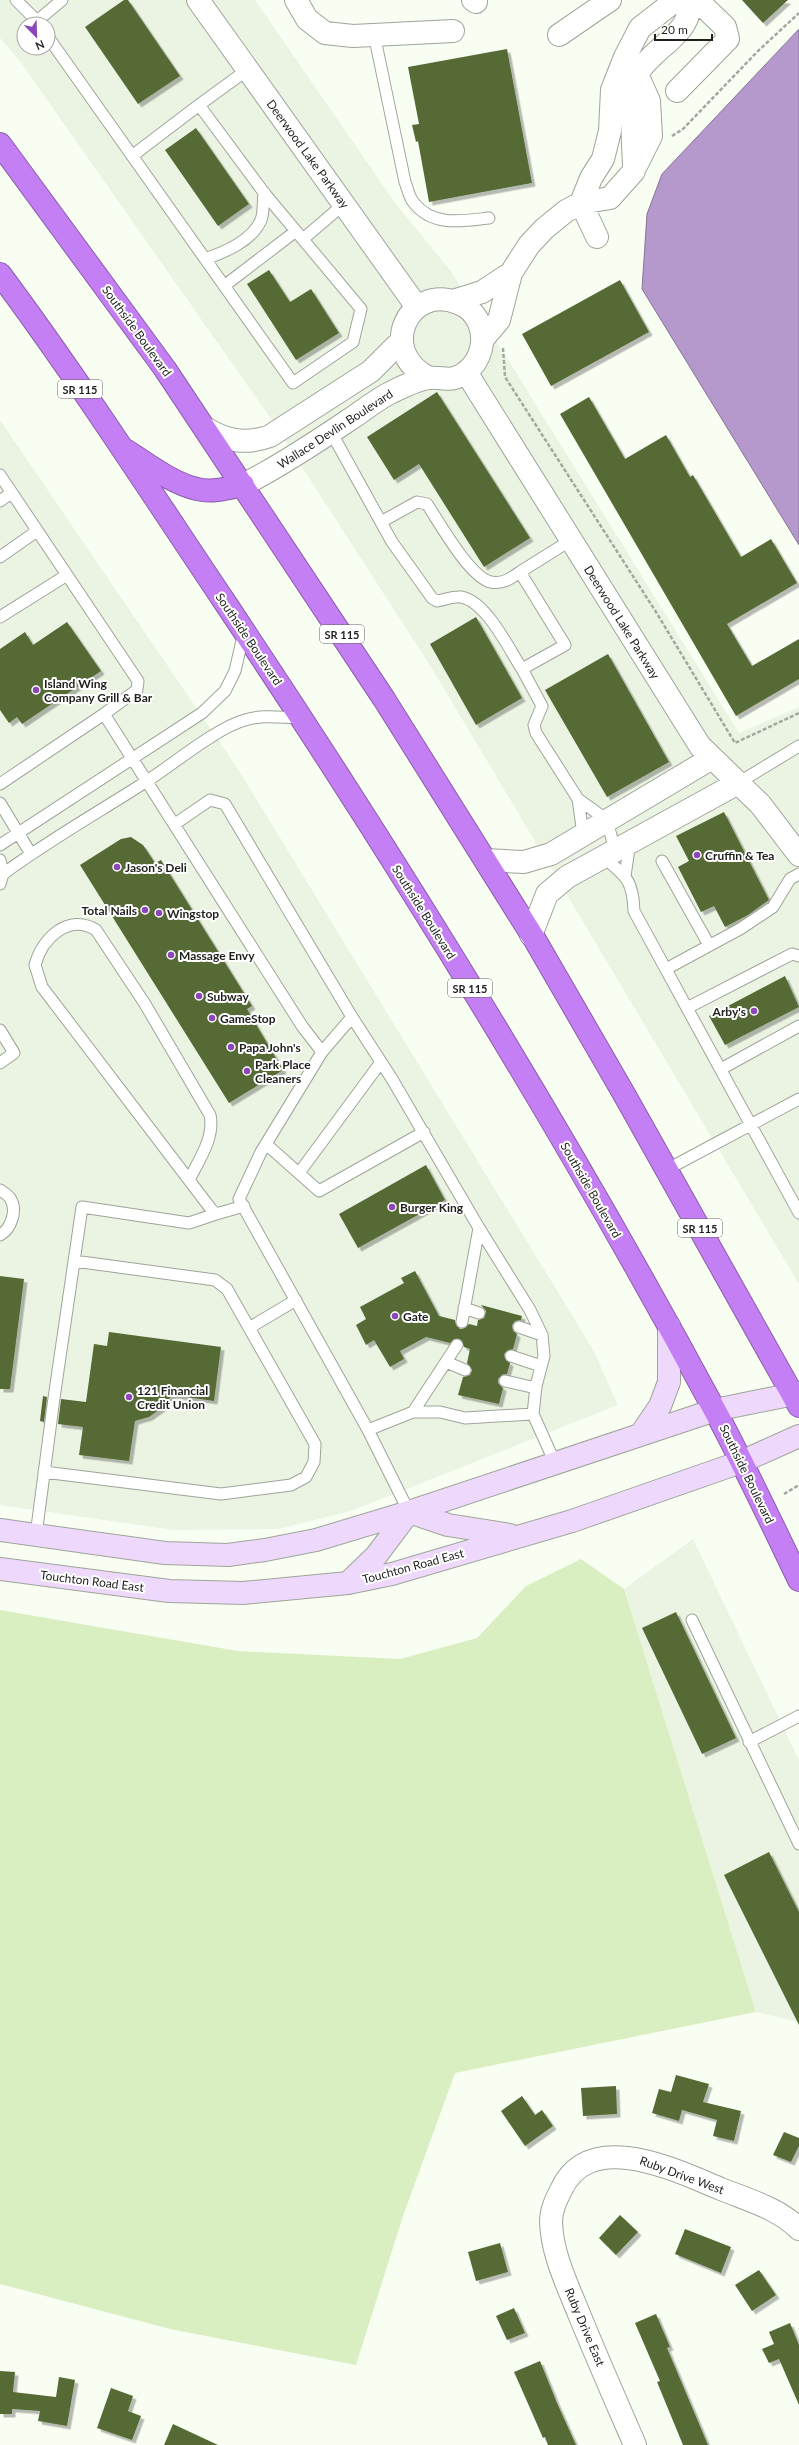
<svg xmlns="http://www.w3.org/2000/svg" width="799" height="2445" font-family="Lato,sans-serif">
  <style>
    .built { fill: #ebf4e2; fill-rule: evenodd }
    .green { fill: #daefc1 }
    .water { fill: #b598cc; stroke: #887497 }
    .building { fill: #556a35; filter: url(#shadow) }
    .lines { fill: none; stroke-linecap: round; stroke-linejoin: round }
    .lane-casing { stroke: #9fa49a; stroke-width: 13 }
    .street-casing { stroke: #9fa49a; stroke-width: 24 }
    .secondary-casing { stroke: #9fa49a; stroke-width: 24 }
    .highway-casing { stroke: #8b5ea9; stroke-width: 24 }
    .path { stroke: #a4a79f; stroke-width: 2.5; stroke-dasharray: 4 2; stroke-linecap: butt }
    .lane { stroke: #fff; stroke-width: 11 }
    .street { stroke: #fff; stroke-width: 22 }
    .secondary { stroke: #eed9fc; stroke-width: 22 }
    .highway { stroke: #c57ff5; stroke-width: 22 }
    .poi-dot { fill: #8d46b9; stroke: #fff; stroke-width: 1.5 }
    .labels { text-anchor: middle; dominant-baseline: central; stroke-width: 4; stroke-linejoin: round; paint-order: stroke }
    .shield { fill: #fff; stroke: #626360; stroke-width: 1 }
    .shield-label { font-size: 11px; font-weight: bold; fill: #1f201c }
    .street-label { font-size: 12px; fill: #1f201c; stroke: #fff }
    .poi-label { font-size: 12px; font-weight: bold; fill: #1f201c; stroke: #fff; text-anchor: start }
  </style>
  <defs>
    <filter id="shadow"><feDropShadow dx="3.5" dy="3.5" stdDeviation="0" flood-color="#0004"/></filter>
  </defs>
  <rect width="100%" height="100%" fill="#f9fef3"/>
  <path class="built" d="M0 0H255L396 204 450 270 512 366 739 733 799 707V1284L431 667 269 416 19 60 0 38ZM24 24H48V48H24Z
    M0 420 238 769 594 1351 618 1405 351 1511 278 1529 173 1530 0 1505Z
    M693 1539 799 1760V2022L756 2012 624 1589Z"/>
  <path class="green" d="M581 1559 624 1589 756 2012 455 2073 403 2216 356 2365 170 2329 0 2284V1610L238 1651 400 1659 477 1638 526 1586Z"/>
  <path class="water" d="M799 29V545L642 289 647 214 662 174Z"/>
  <path class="building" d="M124 0H128L180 76 138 104 85 27Z
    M742 0H788L763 23Z
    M507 49 532 183 429 202 418 141 416 142 412 125 419 124 408 67Z
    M196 128 249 204 218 226 165 150Z
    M269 270 290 302 311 289 339 333 296 360 247 284Z
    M620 280 649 332 551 386 522 334Z
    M437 392 530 538 484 567 419 464 394 480 367 437Z
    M589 397 625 459 666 435 690 477 693 475 741 557 771 539 797 583 727 624 752 666 799 639V679L736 716 560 414Z
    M476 617 522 698 476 725 430 644Z
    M67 622 101 671 22 724 17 717 9 723 0 710V649L25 632 33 645Z
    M608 654 669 762 607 797 545 690Z
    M724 812 769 900 748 915 725 927 714 906 701 912 678 867 689 861 676 836Z
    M131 837 143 845 155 863 161 860 252 1006 247 1009 283 1070 229 1103 80 865 121 839Z
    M785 976 799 1007 725 1045 709 1016Z
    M426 1165 445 1200 358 1248 339 1214Z
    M415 1271 439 1316 455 1320 456 1325 460 1329 465 1328 469 1324 477 1326 478 1320 484 1318 486 1311 481 1305 522 1316 521 1320 515 1321 512 1325 513 1331 517 1334 513 1349 507 1351 504 1354 506 1360 510 1363 507 1374H503L498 1379V1383L503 1388 499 1404 458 1395 463 1377 470 1375 472 1370 467 1363 470 1349 464 1347 460 1339H454L450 1343 426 1337 400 1351 404 1359 390 1367 374 1340 366 1345 356 1325 366 1319 360 1307 404 1283 401 1278Z
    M0 1276 24 1279 10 1389H0Z
    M109 1332 221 1347 214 1401 172 1395 163 1407 149 1417 135 1421 129 1461 79 1455 83 1427 58 1424 61 1399 86 1402 94 1344 107 1346Z
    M43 1396 47 1397 44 1422 40 1421Z
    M676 1612 736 1738 702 1754 642 1628Z
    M769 1852 799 1912V2025L724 1875Z
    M676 2075 709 2084 703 2102 741 2111 734 2141 713 2136 717 2120 682 2110 679 2121 652 2113 659 2089 671 2092Z
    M616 2086 617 2114 583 2116 581 2088Z
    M522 2096 535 2115 542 2110 553 2126 525 2146 501 2111Z
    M784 2132 799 2138V2146L791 2162 773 2155Z
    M620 2215 638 2232 616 2255 599 2238Z
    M685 2229 731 2247 721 2273 675 2254Z
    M500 2243 508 2272 476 2281 468 2252Z
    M759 2270 776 2295 752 2311 735 2285Z
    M514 2308 525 2333 507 2340 496 2316Z
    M656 2314 670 2347 667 2348 708 2445H683L657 2382 660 2381 635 2323Z
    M790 2323 799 2345V2405L779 2359 769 2363 762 2349 774 2344 769 2332Z
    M540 2361 557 2403 576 2445H548L545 2437 543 2438 526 2399 514 2372Z
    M0 2371 15 2372 13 2392 56 2397 59 2377 75 2380 67 2426 38 2421 40 2411 12 2409V2414H0Z
    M111 2388 133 2396 128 2411 141 2416 132 2440 97 2428Z
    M173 2424 218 2445H164Z"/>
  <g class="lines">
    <defs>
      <path id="lane" d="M16 0 37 21 62 0
        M374 34 405 182C408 189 409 198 414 203 433 227 462 221 489 218
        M48 37 293 383 353 342 361 309 265 194 199 105 247 70
        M132 156 199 105
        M303 239 344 204
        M205 259C225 252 252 241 261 220 264 213 263 200 264 192
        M224 286 296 231
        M331 432 392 542 432 598 437 601C445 600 453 596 461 597 486 601 509 649 522 669L565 645 520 572 571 540
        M0 475 138 681 137 690 104 714
        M0 501 11 493
        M381 522 417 502 427 504C439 522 470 578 491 582 503 584 510 579 520 572
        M0 557 37 531
        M0 617 67 575
        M522 669 542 706 534 725 536 733 578 799
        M738 783 799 746
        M0 784 104 714 302 1026 322 1052 261 1152 239 1199 368 1430 409 1512
        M0 803 31 854
        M175 824 210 800 225 804 352 1017 322 1052
        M583 834 578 799 607 820 615 851
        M0 845 202 713 225 691 235 671 244 632
        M603 857C626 876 633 880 634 911L799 1213
        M0 860 3 874 0 884
        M662 861 709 945
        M3 874C49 840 99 812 147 781 172 765 218 727 245 720 263 714 283 718 302 718
        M625 876 630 842
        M666 969 740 929 773 907 790 879 799 874
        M687 1008 792 954 799 956
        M352 1017 392 1079 479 1228 530 1310 542 1335 544 1356 536 1386 533 1414 555 1463
        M0 1030 14 1053 0 1063
        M721 1069 799 1026
        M266 1144 319 1191 424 1132
        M666 1170 799 1099
        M299 1173 381 1062
        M189 1180C199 1160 215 1137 210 1115L145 1004 96 930C69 913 42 938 35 965L42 987 211 1209 216 1214 244 1206
        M0 1190C3 1192 8 1195 10 1198 18 1210 11 1229 0 1235
        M464 1308 479 1313
        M462 1322 479 1228
        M519 1327 542 1335
        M249 1328 296 1300
        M511 1356 541 1366
        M446 1362 465 1370
        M505 1381 536 1388
        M413 1412 457 1345
        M368 1430 413 1412H440L465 1418 533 1414
        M44 1472 221 1494 291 1485 306 1477 314 1462 315 1444 227 1289 215 1280 74 1261
        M36 1535 54 1398 82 1207 189 1223 216 1214
        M692 1620 799 1844
        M749 1742 799 1716"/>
      <path id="street" d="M198 0 417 307
        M296 0 307 19 325 33 353 36 453 31
        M473 0 476 2
        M559 35 610 0
        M677 91 728 39 725 27 697 0
        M637 164 651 136 649 101 637 74
        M597 237 581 203 591 178 603 159 610 131 612 90 625 57 640 28 676 0
        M453 301 482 292 511 273
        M483 339 499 320 511 273 529 245 544 229 566 211 581 203 610 198 634 171C634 148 628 91 638 73 650 52 682 37 688 15 689 11 689 5 689 0
        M466 372 700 746 760 804 799 855
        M205 428C227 441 245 445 270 436L371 371 402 340
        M243 485C280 466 315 443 349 420 363 411 377 399 392 392 402 387 418 379 429 378 443 376 451 384 466 372 481 361 486 340 479 323 475 314 467 306 458 303 409 283 376 351 429 378
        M485 860 524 862 551 854 712 758
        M531 935 547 894 567 877 738 783
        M635 2445C616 2401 597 2358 579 2314 567 2284 552 2254 551 2222 551 2210 556 2200 561 2190 590 2127 677 2171 721 2189 748 2200 778 2208 799 2229"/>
      <path id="secondary" d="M641 1434 660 1406 669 1382V1326
        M0 1530 165 1553 228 1555 265 1550 316 1540 409 1512 715 1410 799 1393
        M0 1569 169 1591 243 1593 348 1583 392 1574 572 1521 741 1462 799 1436
        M348 1583 376 1556 409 1512 448 1525 510 1535"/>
      <path id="highway" d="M0 144 165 369 384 699 535 940 624 1094 799 1406
        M0 274C78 379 149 489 222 598 397 860 564 1130 713 1407 744 1464 771 1522 799 1580
        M125 450C148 464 171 483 197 489 212 493 229 488 243 485"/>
    </defs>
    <use href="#lane" class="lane-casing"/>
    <use href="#street" class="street-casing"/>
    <use href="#secondary" class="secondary-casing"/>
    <use href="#highway" class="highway-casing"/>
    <path class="path" d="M672 136 683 129 758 51 799 13
      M503 348 505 377 656 612 735 743 799 713
      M784 1494 799 1485"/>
    <use href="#lane" class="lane"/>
    <use href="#street" class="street"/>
    <use href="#secondary" class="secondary"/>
    <use href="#highway" class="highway"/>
  </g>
  <g class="poi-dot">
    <circle cx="36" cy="690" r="4"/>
    <circle cx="697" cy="855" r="4"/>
    <circle cx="117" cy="867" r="4"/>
    <circle cx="145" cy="910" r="4"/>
    <circle cx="159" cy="913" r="4"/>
    <circle cx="171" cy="955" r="4"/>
    <circle cx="199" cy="996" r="4"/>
    <circle cx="754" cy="1011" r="4"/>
    <circle cx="212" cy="1018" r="4"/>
    <circle cx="231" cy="1047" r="4"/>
    <circle cx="247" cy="1071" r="4"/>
    <circle cx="392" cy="1207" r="4"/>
    <circle cx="395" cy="1316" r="4"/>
    <circle cx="129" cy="1397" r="4"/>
  </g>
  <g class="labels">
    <g class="shield">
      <rect x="58" y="380" width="44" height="18" rx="3"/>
      <rect x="320" y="625" width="44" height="18" rx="3"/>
      <rect x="448" y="979" width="44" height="18" rx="3"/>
      <rect x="678" y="1219" width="44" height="18" rx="3"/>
    </g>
    <g class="shield-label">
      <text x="80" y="389">SR 115</text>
      <text x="342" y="634">SR 115</text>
      <text x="470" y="988">SR 115</text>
      <text x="700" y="1228">SR 115</text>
    </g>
    <g class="street-label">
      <text transform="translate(308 154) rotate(54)">Deerwood Lake Parkway</text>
      <text transform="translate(137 331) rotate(54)">Southside Boulevard</text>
      <text transform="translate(335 429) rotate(-33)">Wallace Devlin Boulevard</text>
      <text transform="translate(622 622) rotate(58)">Deerwood Lake Parkway</text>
      <text transform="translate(249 639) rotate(56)">Southside Boulevard</text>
      <text transform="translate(424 912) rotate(58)">Southside Boulevard</text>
      <text transform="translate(591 1190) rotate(60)">Southside Boulevard</text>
      <text transform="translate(747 1474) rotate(64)">Southside Boulevard</text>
      <text transform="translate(413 1566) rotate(-15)">Touchton Road East</text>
      <text transform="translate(92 1581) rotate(7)">Touchton Road East</text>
      <text transform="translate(682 2175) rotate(20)">Ruby Drive West</text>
      <text transform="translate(585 2327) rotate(67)">Ruby Drive East</text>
    </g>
    <g class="poi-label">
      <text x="44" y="683">Island Wing<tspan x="44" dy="14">Company Grill &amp; Bar</tspan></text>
      <text x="705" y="855">Cruffin &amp; Tea</text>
      <text x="125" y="867">Jason's Deli</text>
      <text x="137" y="910" text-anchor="end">Total Nails</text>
      <text x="167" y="913">Wingstop</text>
      <text x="179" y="955">Massage Envy</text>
      <text x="207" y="996">Subway</text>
      <text x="746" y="1011" text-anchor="end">Arby's</text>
      <text x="220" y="1018">GameStop</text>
      <text x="239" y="1047">Papa John's</text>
      <text x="255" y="1064">Park Place<tspan x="255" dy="14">Cleaners</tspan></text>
      <text x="400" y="1207">Burger King</text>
      <text x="403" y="1316">Gate</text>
      <text x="137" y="1390">121 Financial<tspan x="137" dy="14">Credit Union</tspan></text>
    </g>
  </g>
  <g transform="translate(36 36) rotate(157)"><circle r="19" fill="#ffffff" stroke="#a5a6a4"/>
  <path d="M0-3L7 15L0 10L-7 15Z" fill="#8d46b9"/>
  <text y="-6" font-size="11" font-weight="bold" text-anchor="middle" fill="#1f201c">N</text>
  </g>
  <path d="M655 34v6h57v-6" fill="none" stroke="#1f201c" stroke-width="2"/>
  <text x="661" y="34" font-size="12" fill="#1f201c" stroke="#ffffff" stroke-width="3" paint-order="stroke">20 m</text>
</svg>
